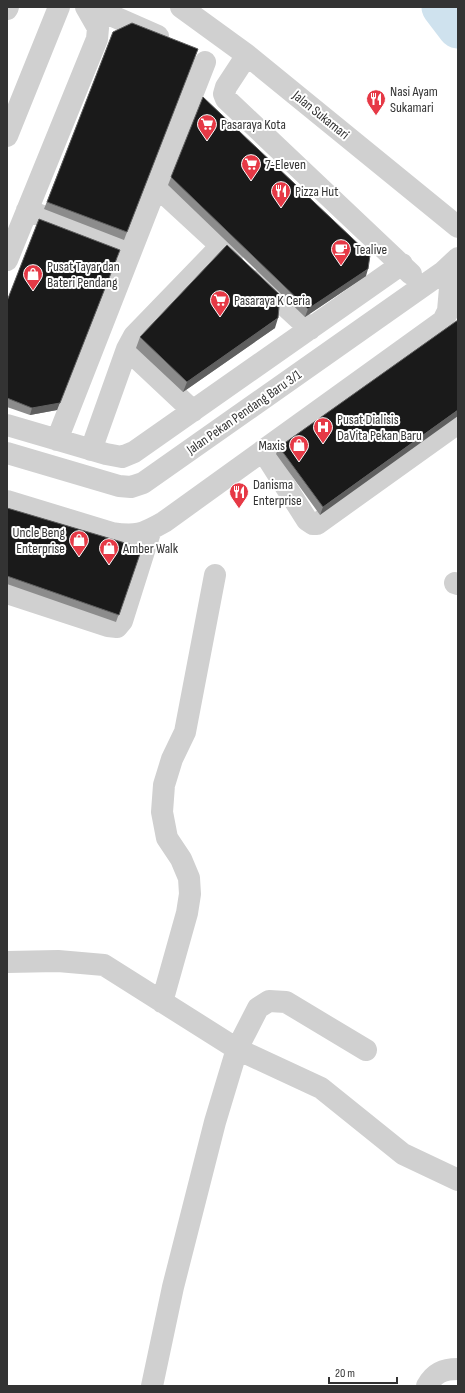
<svg xmlns="http://www.w3.org/2000/svg" width="465" height="1393" font-family="'Sofia Sans Condensed',sans-serif">
  <style>
    .lines { fill: none; stroke-linecap: round; stroke-linejoin: round }
    .river { stroke: #cfe2ee; stroke-width: 41 }
    .minor { stroke: #d0d0d0; stroke-width: 22 }
    .wall { fill: #8c8c8c }
    .shaded-wall { fill: #5f5f5f }
    .building { fill: #1a1a1a; stroke: #5f5f5f }
    .labels { text-anchor: middle; dominant-baseline: central; stroke-width: 4; stroke-linejoin: round; paint-order: stroke }
    .poi-label { font-size: 14px; fill: #333; stroke: #fff; text-anchor: start }
    .street-label { font-size: 14px; fill: #333; stroke: #fff }
  </style>
  <rect width="100%" height="100%" fill="#fff"/>
  <g class="lines">
    <path class="river" d="M442 7 458 28"/>
    <path class="minor" d="M92 7 158 36
      M181 7 247 55 458 227
      M7 9 8 7
      M247 55 226 87 224 94 226 99 411 274
      M7 136 59 7
      M156 186 232 256
      M27 210 131 251
      M7 260 97 39 98 28 86 7
      M258 281 310 329
      M127 349 193 411
      M7 425 106 454 122 457 134 452 402 264
      M57 440 205 62
      M91 450 127 349 134 336 221 246
      M263 451 307 520 313 524H317L458 423
      M7 453 119 486 131 487 143 483 443 272 458 258
      M7 501 112 533C136 537 143 534 164 522L443 321 448 311 452 265
      M455 583 458 584
      M7 593 108 626 117 627 122 621 151 529
      M7 962 58 961 104 965 237 1049 321 1088 403 1154 458 1180
      M162 1002 187 913 190 894 189 878 181 859 167 838 162 812 164 785 172 759 185 732 215 575
      M152 1386 173 1287 215 1122 237 1049 258 1008 269 1001 286 1002 366 1050
      M427 1386C434 1373 443 1369 458 1369"/>
  </g>
  <path class="wall" d="M113 32 198 49 124 240 44 209Z
    M203 97 366 276 305 317 168 185Z
    M117 258 57 410 30 415 7 407V301Z
    M458 320 320 515 276 454 279 447Z
    M275 328 183 392 136 348 140 337Z
    M7 508 142 548 116 622 7 584Z"/>
  <path class="shaded-wall" d="M117 258 57 410 30 415 32 408Z
    M368 269 366 276 305 317 308 309Z
    M278 318 275 328 183 392 187 382Z
    M458 410V416L320 515 323 507Z"/>
  <path class="building" d="M132 23 198 49 127 232 47 202 113 32Z
    M203 97 370 255 368 269 308 309 171 177Z
    M39 219 120 250 60 403 32 408 7 398V301Z
    M227 245 280 295 278 318 187 382 140 337Z
    M458 320V410L323 507 279 447Z
    M7 508 142 548 119 615 7 576Z"/>
  <defs>
    <symbol id="restaurant-pin" viewBox="-11 -11 22 30"><path d="M0 17L-7.5 6A9.5 9.5 0 1 1 7.5 6Z" fill="#e63946" stroke="#fff"/><path d="M-5-6h1v4h1v-4h1v4h1v-4h1v5L-1.5 .5V6h-2V.5L-5-1ZM5-6V6H3V1.5H1.5Q1.5-4 5-6Z" fill="#fff"/></symbol>
    <symbol id="supermarket-pin" viewBox="-11 -11 22 30"><path d="M0 17L-7.5 6A9.5 9.5 0 1 1 7.5 6Z" fill="#e63946" stroke="#fff"/><path d="M-6-5.5h2.5l.6 2H6L4.5 2H-2.5L-4.4-4H-6ZM-1.5 3.2a1.3 1.3 0 1 0 .1 0ZM3 3.2a1.3 1.3 0 1 0 .1 0Z" fill="#fff"/></symbol>
    <symbol id="cafe-pin" viewBox="-11 -11 22 30"><path d="M0 17L-7.5 6A9.5 9.5 0 1 1 7.5 6Z" fill="#e63946" stroke="#fff"/><path d="M-5.5-4.5H6V0H3Q3 3.5 0 3.5H-2.5Q-5.5 3.5-5.5 0ZM3-3.2v2h1.7v-2ZM-6 4.5H4V6H-6Z" fill="#fff"/></symbol>
    <symbol id="shop-pin" viewBox="-11 -11 22 30"><path d="M0 17L-7.5 6A9.5 9.5 0 1 1 7.5 6Z" fill="#e63946" stroke="#fff"/><path d="M-5-2.5h2.3a2.7 3.5 0 0 1 5.4 0H5L5.5 6h-11ZM-1.5-2.5h3a1.5 2.3 0 0 0-3 0Z" fill="#fff"/></symbol>
    <symbol id="hospital-pin" viewBox="-11 -11 22 30"><path d="M0 17L-7.5 6A9.5 9.5 0 1 1 7.5 6Z" fill="#e63946" stroke="#fff"/><path d="M-5-5h3v3.5h4V-5h3V5h-3V1.5h-4V5h-3Z" fill="#fff"/></symbol>
  </defs>
  <g fill-rule="evenodd">
    <use href="#restaurant-pin" x="365" y="88" width="22" height="30"/>
    <use href="#supermarket-pin" x="196" y="113" width="22" height="30"/>
    <use href="#supermarket-pin" x="240" y="153" width="22" height="30"/>
    <use href="#restaurant-pin" x="270" y="180" width="22" height="30"/>
    <use href="#cafe-pin" x="330" y="238" width="22" height="30"/>
    <use href="#shop-pin" x="22" y="263" width="22" height="30"/>
    <use href="#supermarket-pin" x="209" y="289" width="22" height="30"/>
    <use href="#hospital-pin" x="312" y="416" width="22" height="30"/>
    <use href="#shop-pin" x="288" y="434" width="22" height="30"/>
    <use href="#restaurant-pin" x="228" y="481" width="22" height="30"/>
    <use href="#shop-pin" x="68" y="529" width="22" height="30"/>
    <use href="#shop-pin" x="98" y="537" width="22" height="30"/>
  </g>
  <g class="labels">
    <g class="poi-label">
      <text x="390" y="91">Nasi Ayam<tspan x="390" dy="16">Sukamari</tspan></text>
      <text x="221" y="124">Pasaraya Kota</text>
      <text x="265" y="164">7-Eleven</text>
      <text x="295" y="191">Pizza Hut</text>
      <text x="355" y="249">Tealive</text>
      <text x="47" y="266">Pusat Tayar dan<tspan x="47" dy="16">Bateri Pendang</tspan></text>
      <text x="234" y="300">Pasaraya K Ceria</text>
      <text x="337" y="419">Pusat Dialisis<tspan x="337" dy="16">DaVita Pekan Baru</tspan></text>
      <text x="285" y="445" text-anchor="end">Maxis</text>
      <text x="253" y="484">Danisma<tspan x="253" dy="16">Enterprise</tspan></text>
      <text x="65" y="532" text-anchor="end">Uncle Beng<tspan x="65" dy="16">Enterprise</tspan></text>
      <text x="123" y="548">Amber Walk</text>
    </g>
    <g class="street-label">
      <text transform="translate(321 115) rotate(39)">Jalan Sukamari</text>
      <text transform="translate(244 412) rotate(-35)">Jalan Pekan Pendang Baru 3/1</text>
    </g>
  </g>
  <rect width="465" height="1393" fill="none" stroke="#333333" stroke-width="16"/>
  <path d="M329 1377v6h68v-6" fill="none" stroke="#333333" stroke-width="2"/>
  <text x="335" y="1377" font-size="12" fill="#333333" stroke="#ffffff" stroke-width="3" paint-order="stroke">20 m</text>
</svg>
